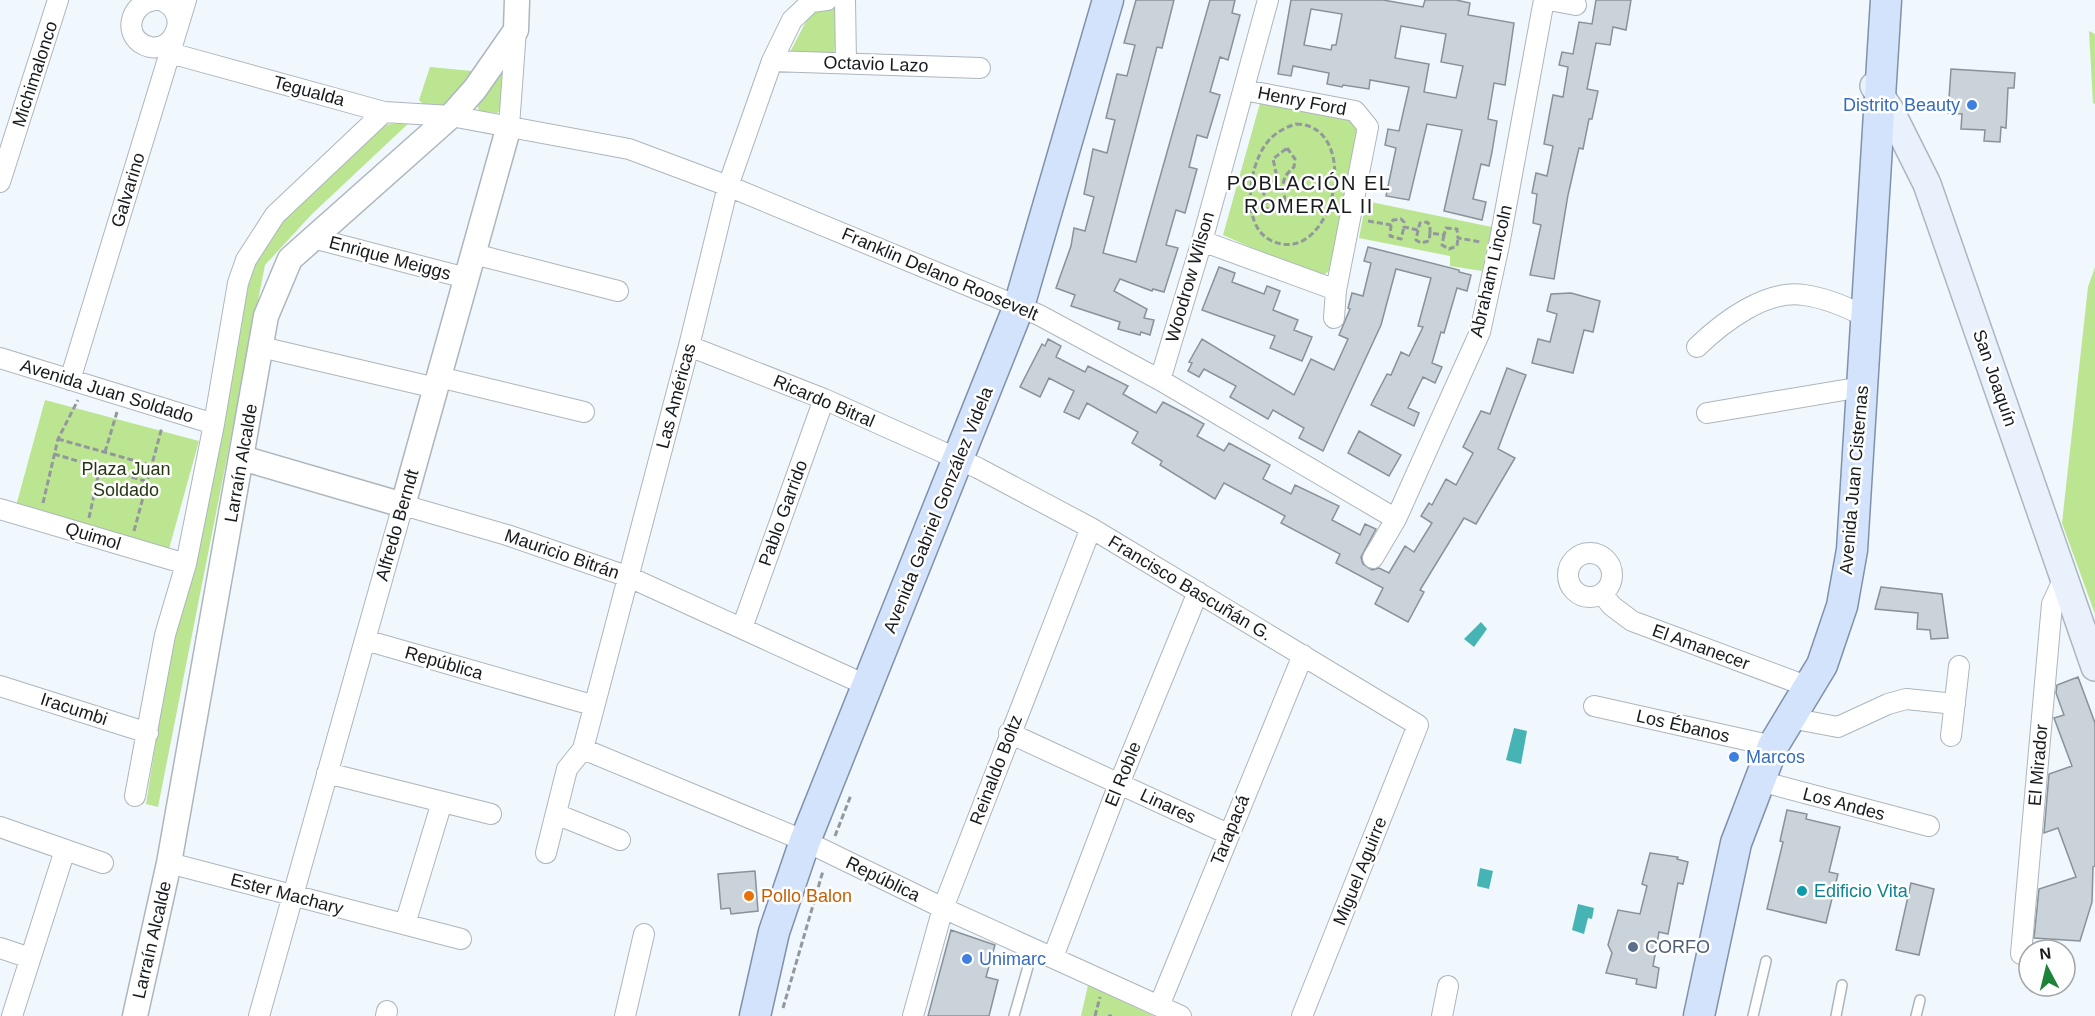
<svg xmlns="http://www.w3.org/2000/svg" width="2095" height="1016" font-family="Helvetica,sans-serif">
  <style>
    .green { fill: #bbe591 }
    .water { fill: #46b4b5 }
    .building { fill: #cad2da; stroke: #899298; stroke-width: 1.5; fill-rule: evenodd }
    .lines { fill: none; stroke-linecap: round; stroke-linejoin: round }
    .service-casing { stroke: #adb6bd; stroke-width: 12 }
    .minor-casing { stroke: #adb6bd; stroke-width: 22 }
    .tertiary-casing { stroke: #adb6bd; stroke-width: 27 }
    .secondary-casing { stroke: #adb6bd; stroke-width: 30 }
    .primary-casing { stroke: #7f91ac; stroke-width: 33 }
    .path { stroke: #93989d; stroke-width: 3; stroke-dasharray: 6 3; stroke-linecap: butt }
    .service { stroke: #fff; stroke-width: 9 }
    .minor { stroke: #fff; stroke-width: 20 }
    .tertiary { stroke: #fff; stroke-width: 24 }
    .secondary { stroke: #e9f1fd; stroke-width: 27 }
    .primary { stroke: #d3e3fb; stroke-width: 30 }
    .shop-dot { fill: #3f7fe0; stroke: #fff; stroke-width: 2 }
    .culture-dot { fill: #0f9aa8; stroke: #fff; stroke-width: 2 }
    .food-dot { fill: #e8710a; stroke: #fff; stroke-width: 2 }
    .service-dot { fill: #5c6f8a; stroke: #fff; stroke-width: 2 }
    .labels { text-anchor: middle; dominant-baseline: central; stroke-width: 5; stroke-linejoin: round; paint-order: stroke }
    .street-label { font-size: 18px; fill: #181b1e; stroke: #fff }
    .shop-label { font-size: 18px; fill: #366cbe; stroke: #fff; text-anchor: start }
    .park-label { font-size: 18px; fill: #253612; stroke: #fff }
    .culture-label { font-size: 18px; fill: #0d838f; stroke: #fff; text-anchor: start }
    .food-label { font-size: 18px; fill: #c56008; stroke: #fff; text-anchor: start }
    .service-label { font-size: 18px; fill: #4e5e75; stroke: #fff; text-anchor: start }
    .neighbourhood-label { font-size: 20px; letter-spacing: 1.5px; fill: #181b1e; stroke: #fff }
  </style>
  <rect width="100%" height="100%" fill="#f0f7fd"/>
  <path class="green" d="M838 6 834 57 788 56 813 8Z
    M2089 31 2095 34V104L2093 103Z
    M430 67 472 71 463 90 446 108 424 105 419 100Z
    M497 70H504L506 104 497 113 479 111 475 97Z
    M1260 103 1349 120 1355 125 1358 136 1329 271 1322 276 1313 275 1223 235Z
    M410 122 312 214 265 265 158 807 146 804 169 659 246 286 259 253 286 214 383 125Z
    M1366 201 1492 227 1482 271 1450 266V256L1359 238Z
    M2095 267V614L2062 523 2088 287Z
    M45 400 199 441 169 549 16 506Z
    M1088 985 1154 1016H1081Z"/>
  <path class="water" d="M1481 622 1487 629 1474 647 1464 639Z
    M1514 728 1527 731 1521 764 1506 760Z
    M1480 868 1493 871 1489 889 1477 886Z
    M1578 904 1594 908 1592 919 1588 918 1584 934 1572 930Z"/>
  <path class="building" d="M1136 0H1174L1162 48 1157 47 1103 253 1136 262 1210 0H1235L1232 13 1240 15 1228 60 1220 57 1210 92 1220 95 1207 138 1197 135 1189 167 1197 169 1185 213 1176 210 1166 245 1178 248 1164 292 1153 289 1152 291 1120 279 1114 291 1147 309 1144 318 1154 320 1150 335 1141 332 1140 335 1118 329 1120 322 1071 306 1075 295 1056 288 1071 246 1074 228 1085 231 1094 197 1084 194 1093 149 1107 153 1115 120 1106 118 1117 74 1127 76 1135 45 1124 43Z
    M1291 0H1383L1423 7 1425 0H1456L1470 3 1468 15 1514 23 1505 85 1494 83 1488 119 1497 121 1492 152 1489 166 1481 164 1473 199 1486 202 1482 220 1444 211 1462 130 1427 124 1409 200 1386 196 1396 148 1385 145 1388 129 1399 131 1409 87 1370 80 1369 89 1343 85 1342 87 1327 84 1329 73 1293 66 1291 76 1278 74ZM1311 9 1342 14 1336 45H1332L1331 50 1304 45ZM1401 26 1446 34 1441 62 1463 66 1456 98 1424 92 1429 64 1395 58Z
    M1596 0H1631L1626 30 1613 27 1610 45 1596 43 1587 89 1598 91 1592 119H1589L1583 149 1579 148 1568 195 1554 279 1530 275 1541 225 1533 223 1537 194 1532 193 1536 173 1547 176 1553 146 1544 144 1550 111 1553 95 1563 97 1568 67 1559 65 1562 52 1573 54 1579 22 1592 24Z
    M1951 69 2015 73 2014 88H2008L2006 128 2001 127 2000 142 1984 141 1985 130 1961 129 1962 114 1948 113Z
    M1368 247 1459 270V272L1471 275 1467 291 1457 288 1444 333 1441 332 1432 363 1442 367 1435 383 1423 377 1408 408 1419 413 1414 426 1371 405 1387 374 1391 375 1401 352 1409 356 1423 327 1418 326 1431 278 1396 269 1381 325 1323 451 1299 438 1304 428 1273 410 1268 419 1230 397 1236 386 1204 369 1199 377 1188 371 1192 363 1189 362 1202 339 1294 395 1311 359 1334 370 1348 339 1339 335 1350 309 1348 308 1352 293 1363 296 1371 263 1364 261Z
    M1219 267 1235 273 1232 282 1264 294 1267 286 1280 291 1273 310 1298 320 1294 330 1312 337 1302 361 1270 348 1275 336 1202 310Z
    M1571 293 1600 301 1593 332 1584 330 1573 373 1532 363 1538 339 1550 342 1557 314 1547 311 1551 294Z
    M1048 339 1061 346 1056 357 1085 372 1088 366 1128 386 1123 394 1156 413 1163 402 1188 415 1204 424 1197 436 1224 451 1229 443 1270 465 1263 479 1291 494 1295 485 1339 506 1332 520 1360 535 1365 524 1376 529 1361 557 1363 564 1372 570 1379 568 1389 573 1405 546 1414 552 1432 523 1421 516 1429 503 1432 505 1446 479 1456 485 1473 453 1463 447 1481 411 1490 414 1507 368 1526 375 1498 449 1515 458 1476 524 1464 518 1420 590 1424 592 1408 622 1375 604 1383 588 1336 563 1340 554 1281 523 1285 516 1224 483 1215 499 1160 465 1162 461 1132 443 1138 432 1087 403 1079 419 1064 412 1074 391 1049 378 1040 397 1020 387 1042 344 1045 346Z
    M1359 431 1401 455 1389 476 1348 453Z
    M1881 587 1942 594 1948 638 1931 639 1930 630 1917 629 1918 613 1875 609Z
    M2078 677 2095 723V866L2093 867 2092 902 2080 941 2034 938 2039 889 2076 877 2058 828 2044 833 2049 774 2072 766 2054 718 2064 715 2056 693 2057 685Z
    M1787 810 1807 814 1806 819 1840 827 1829 872 1838 874 1826 923 1767 909 1783 842 1780 841Z
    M1650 853 1678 857 1677 859 1688 862 1683 884 1678 883 1668 934 1659 932 1653 966 1659 968 1656 988 1636 984 1637 979 1606 973 1612 953 1608 945 1618 910 1640 914 1647 886 1642 884Z
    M755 871 758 911 731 914 730 908 721 909 718 874Z
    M1911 883 1934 889 1919 955 1896 950Z
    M951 930 995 945 986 977 998 980 989 1016H928Z"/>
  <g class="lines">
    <defs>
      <path id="service" d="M1014 1016 1033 949
        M1753 1016 1766 961
        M1836 1016 1842 985
        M1916 1016 1920 1000"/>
      <path id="minor" d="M156 0C128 2 121 40 150 47 171 51 185 25 173 9 171 5 165 3 162 0
        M845 0 846 62
        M1549 0 1576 5
        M170 53 384 112 451 116 629 149 728 186 1039 315 1160 380 1396 519
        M772 61 980 68
        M1244 90 1355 111 1368 127 1336 290 1334 318
        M509 126 516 30
        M0 182 58 0
        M313 238 466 278
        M1202 241 1336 290
        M474 254 618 291
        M689 346 824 399 978 468 1091 528 1418 725 1302 1016
        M261 347 436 388
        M1697 347C1723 322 1766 289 1804 295 1826 298 1847 307 1866 317
        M0 358 214 424
        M439 377 584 412
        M70 380 186 0
        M1160 380 1202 241 1268 0
        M1707 413 1862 387
        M0 509 186 564
        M1568 575a22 22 0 1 1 44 0a22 22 0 1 1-44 0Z
        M1373 558 1396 519 1480 332 1499 245 1544 0
        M1602 594 1612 606 1632 621 1809 687
        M742 628 824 399
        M365 640 592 705
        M0 686 148 733
        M1594 706 1773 746
        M1790 718 1838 727 1888 704 1906 699 1955 704
        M1009 733 1228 834
        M1951 736 1959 666
        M583 749 805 841 943 908 1181 1016
        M327 773 491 814
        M1760 781 1929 826
        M135 796 165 635 186 564 214 424 238 283 246 260 275 215 384 112
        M556 814 620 840
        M0 827 103 863
        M546 853 567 769 583 749 689 346 728 186 772 61 792 20 811 2 827 0
        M169 863 461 939
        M405 924 442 802
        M0 948 30 958
        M2021 954 2052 604 2064 578
        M1053 957 1119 784 1198 592
        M1159 1006 1303 655
        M12 1016 65 850
        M259 1016 403 505 507 535 629 577 868 686
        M386 1016 387 1011
        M625 1016 644 934
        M913 1016 943 908 1091 528
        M1442 1016 1448 986"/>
      <path id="tertiary" d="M242 458 403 505 509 126
        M135 1016 169 863 266 316 290 259 451 116 475 89 516 30 517 0"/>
      <path id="secondary" d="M1874 86 1890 110 1927 184 2095 667"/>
      <path id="primary" d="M755 1016 774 932 805 841 1019 306 1108 0
        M1699 1016 1736 843 1773 746 1822 665 1842 606 1852 550 1886 0"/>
    </defs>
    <use href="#service" class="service-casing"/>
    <use href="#minor" class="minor-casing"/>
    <use href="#tertiary" class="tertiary-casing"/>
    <use href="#secondary" class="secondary-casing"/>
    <use href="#primary" class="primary-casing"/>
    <path class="path" d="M1296 124C1365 125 1333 272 1270 240 1240 224 1249 166 1266 144 1274 133 1284 128 1296 124Z
      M1287 148 1295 159 1294 167C1274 184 1289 190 1283 208L1268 212 1263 190 1277 177 1273 159Z
      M1368 221 1391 225 1393 220 1401 219 1404 222V227L1418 230 1420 223 1427 222 1430 225V233L1444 235 1446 228 1457 229 1458 238 1481 242
      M1391 225 1390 236 1401 239 1404 227
      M1418 230 1416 240 1421 243 1429 241 1430 233
      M1444 235 1442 245 1449 249 1457 246 1458 238
      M58 439 150 465
      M105 452 117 412
      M54 454 145 481
      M43 503 58 439 78 400
      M89 518 100 467
      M134 531 162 427
      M835 836 851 795
      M783 1008 823 871
      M1095 1016 1100 997
      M1108 1016H1112"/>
    <use href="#service" class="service"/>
    <use href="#minor" class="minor"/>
    <use href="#tertiary" class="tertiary"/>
    <use href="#secondary" class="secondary"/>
    <use href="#primary" class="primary"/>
  </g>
  <g class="shop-dot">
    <circle cx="1972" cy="105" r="6"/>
    <circle cx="1734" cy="757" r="6"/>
    <circle cx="967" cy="959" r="6"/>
  </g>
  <circle class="culture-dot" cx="1802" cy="891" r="6"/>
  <circle class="food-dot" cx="749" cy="896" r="6"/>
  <circle class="service-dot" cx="1633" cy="947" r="6"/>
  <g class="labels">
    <g class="street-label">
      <text transform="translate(876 64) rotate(2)">Octavio Lazo</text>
      <text transform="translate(35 74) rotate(-72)">Michimalonco</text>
      <text transform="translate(309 91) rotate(15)">Tegualda</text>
      <text transform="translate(1302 101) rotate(11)">Henry Ford</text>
      <text transform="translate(128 190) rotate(-73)">Galvarino</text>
      <text transform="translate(390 258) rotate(15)">Enrique Meiggs</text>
      <text transform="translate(1491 271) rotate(-77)">Abraham Lincoln</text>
      <text transform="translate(940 274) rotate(23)">Franklin Delano Roosevelt</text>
      <text transform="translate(1190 277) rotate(-74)">Woodrow Wilson</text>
      <text transform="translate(1995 378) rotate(71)">San Joaquín</text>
      <text transform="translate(107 391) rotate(17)">Avenida Juan Soldado</text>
      <text transform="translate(676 396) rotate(-75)">Las Américas</text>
      <text transform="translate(824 401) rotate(23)">Ricardo Bitral</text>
      <text transform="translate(241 463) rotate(-80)">Larraín Alcalde</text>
      <text transform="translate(1854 480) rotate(-85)">Avenida Juan Cisternas</text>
      <text transform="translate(938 510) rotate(-68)">Avenida Gabriel González Videla</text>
      <text transform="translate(783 513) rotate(-70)">Pablo Garrido</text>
      <text transform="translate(397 525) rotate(-74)">Alfredo Berndt</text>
      <text transform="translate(93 536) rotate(17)">Quimol</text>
      <text transform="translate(562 554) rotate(19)">Mauricio Bitrán</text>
      <text transform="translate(1190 588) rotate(31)">Francisco Bascuñán G.</text>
      <text transform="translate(1701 647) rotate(20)">El Amanecer</text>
      <text transform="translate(444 663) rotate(16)">República</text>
      <text transform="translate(74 709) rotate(18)">Iracumbi</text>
      <text transform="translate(1683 726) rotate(13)">Los Ébanos</text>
      <text transform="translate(2038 765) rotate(-85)">El Mirador</text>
      <text transform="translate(996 770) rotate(-69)">Reinaldo Boltz</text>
      <text transform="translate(1123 774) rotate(-68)">El Roble</text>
      <text transform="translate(1844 804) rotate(15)">Los Andes</text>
      <text transform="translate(1168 806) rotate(25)">Linares</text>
      <text transform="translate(1230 830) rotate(-68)">Tarapacá</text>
      <text transform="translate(1360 871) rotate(-68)">Miguel Aguirre</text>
      <text transform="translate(883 879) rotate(26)">República</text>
      <text transform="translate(287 894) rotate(15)">Ester Machary</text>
      <text transform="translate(152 940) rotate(-77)">Larraín Alcalde</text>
    </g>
    <g class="shop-label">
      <text x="1960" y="105" text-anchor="end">Distrito Beauty</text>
      <text x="1746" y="757">Marcos</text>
      <text x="979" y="959">Unimarc</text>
    </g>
    <g class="park-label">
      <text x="126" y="469">Plaza Juan<tspan x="126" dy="21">Soldado</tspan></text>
    </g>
    <g class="culture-label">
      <text x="1814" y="891">Edificio Vita</text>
    </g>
    <g class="food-label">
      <text x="761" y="896">Pollo Balon</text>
    </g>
    <g class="service-label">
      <text x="1645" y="947">CORFO</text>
    </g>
    <g class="neighbourhood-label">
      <text x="1309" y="183">POBLACIÓN EL<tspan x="1309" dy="23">ROMERAL II</tspan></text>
    </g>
  </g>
  <g transform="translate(2047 968) rotate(353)"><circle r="28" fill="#ffffff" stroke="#a3a4a5" stroke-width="1.5"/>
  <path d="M0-4.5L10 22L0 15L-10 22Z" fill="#1d8338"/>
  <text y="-9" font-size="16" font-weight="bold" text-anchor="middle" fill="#181b1e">N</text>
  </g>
</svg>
